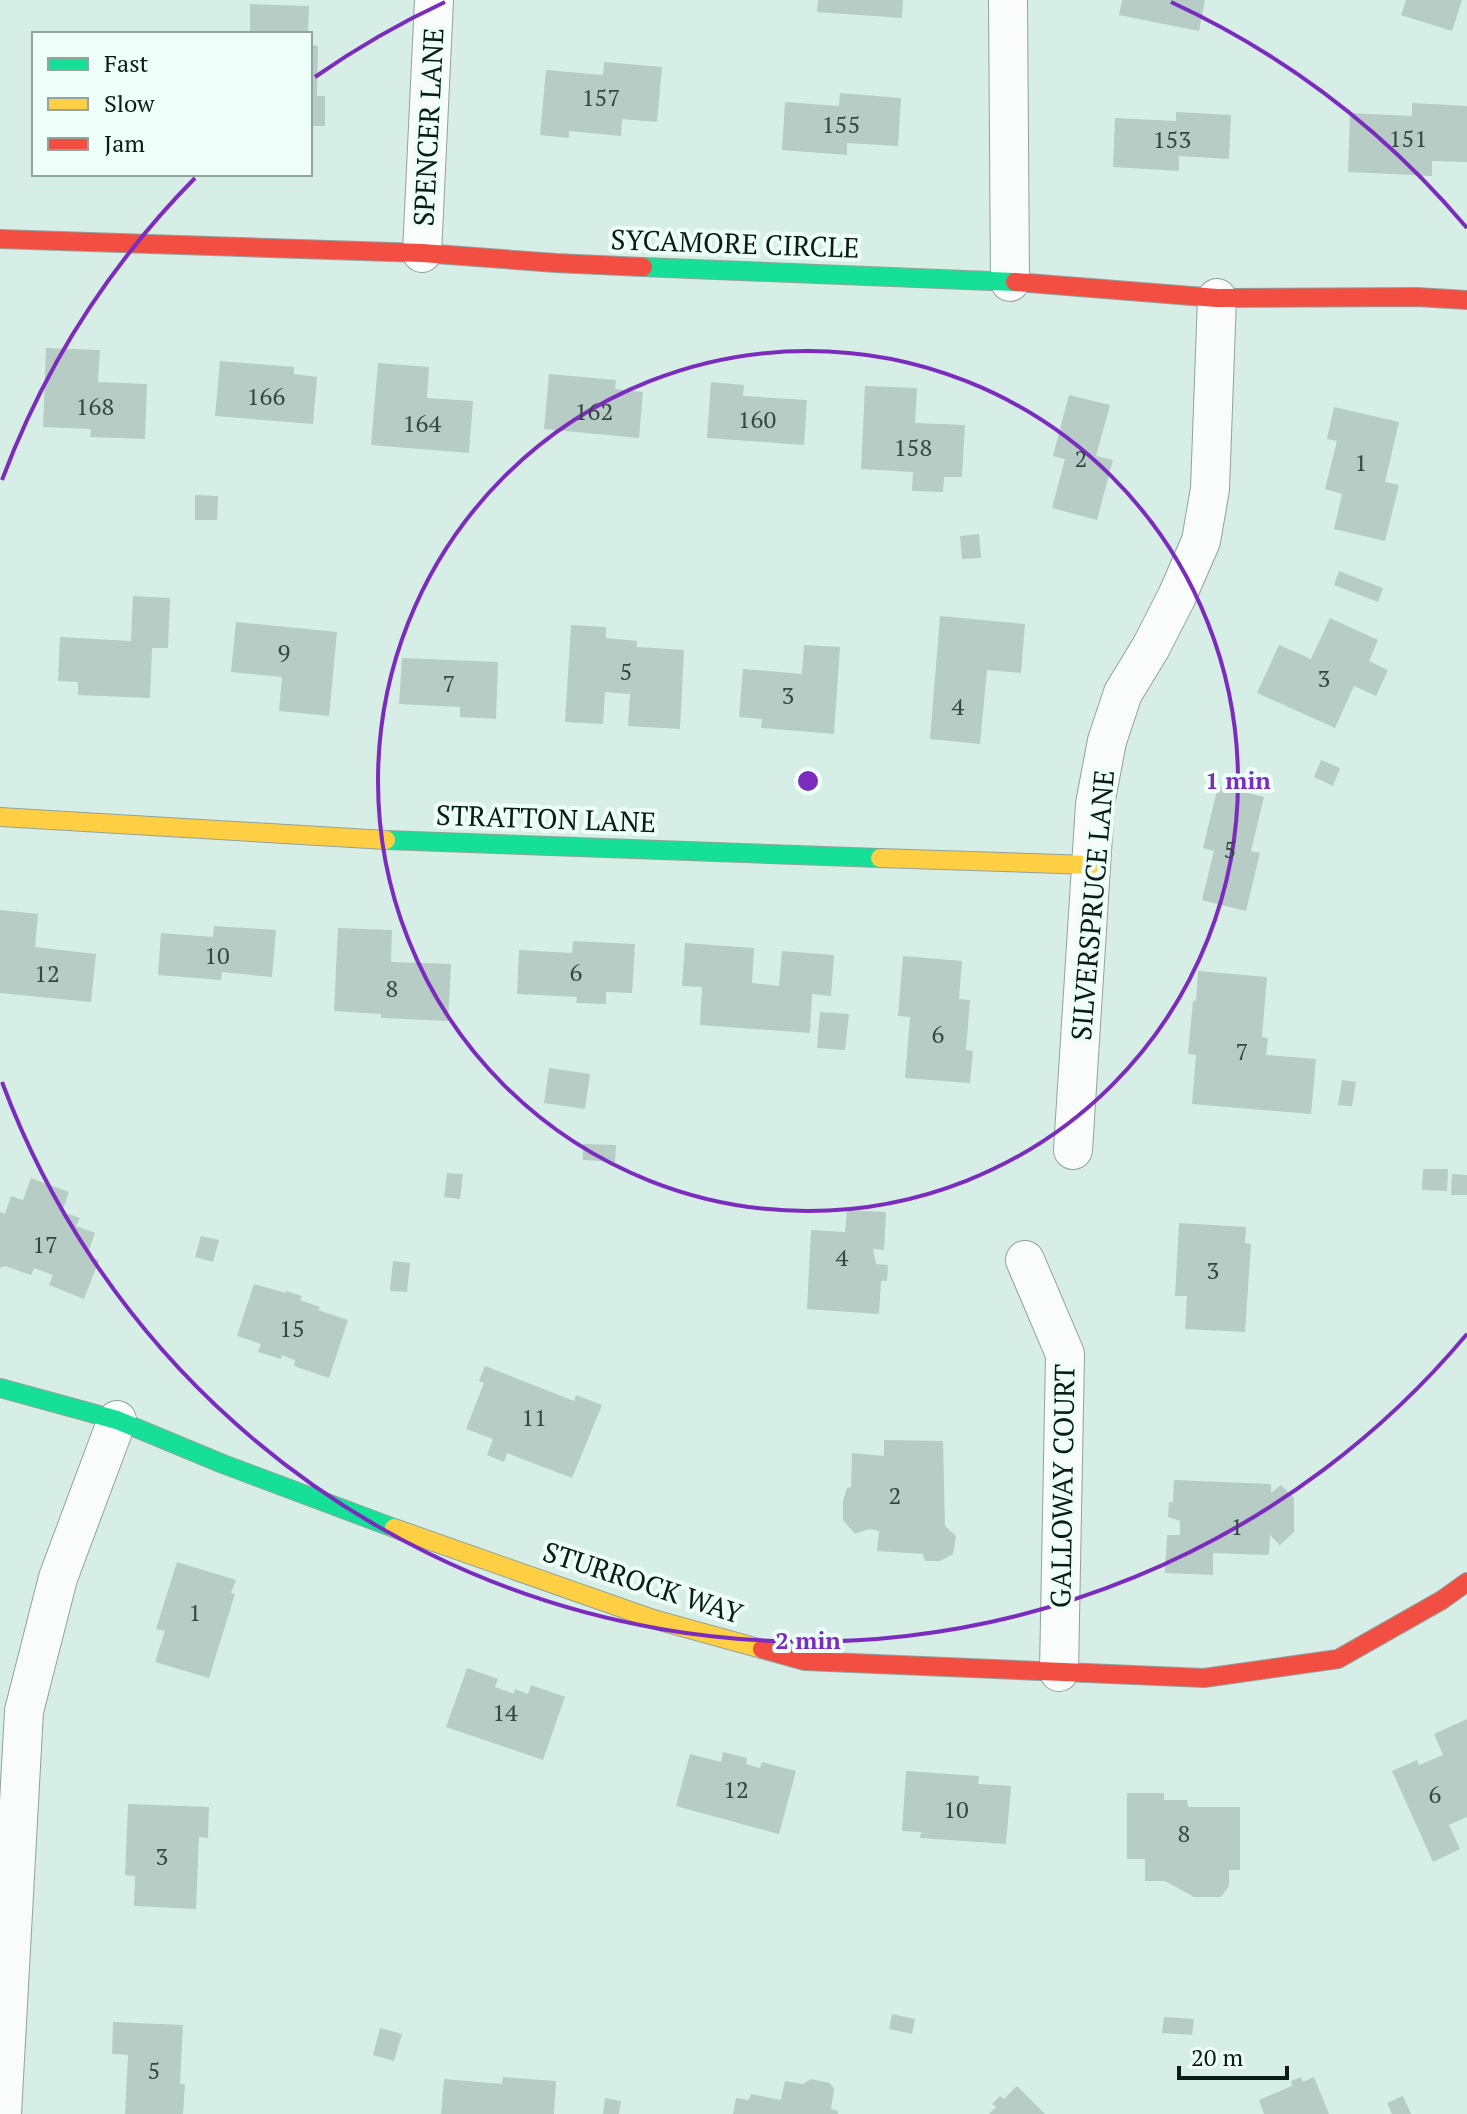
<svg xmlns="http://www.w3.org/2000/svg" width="1467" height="2114" font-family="'PT Serif',serif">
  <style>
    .building { fill: #b6ccc5 }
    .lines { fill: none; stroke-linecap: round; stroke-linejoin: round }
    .street-casing { stroke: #90a29c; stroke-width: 40 }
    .fast-casing { stroke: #90a29c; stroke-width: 20 }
    .slow-casing { stroke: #90a29c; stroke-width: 20 }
    .jam-casing { stroke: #90a29c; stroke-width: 20 }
    .street { stroke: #f9fcfb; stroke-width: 38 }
    .fast { stroke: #16e098; stroke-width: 18 }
    .slow { stroke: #ffcf43; stroke-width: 18 }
    .jam { stroke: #f24e42; stroke-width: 18 }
    .ring { fill: none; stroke: #7b2cbf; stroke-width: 4 }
    .labels { text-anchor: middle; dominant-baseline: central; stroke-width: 8; stroke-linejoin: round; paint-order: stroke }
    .number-label { font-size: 24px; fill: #364742 }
    .street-label { font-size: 28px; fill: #0b1b16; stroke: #eefff9 }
    .centre { fill: #7b2cbf; stroke: #eefff9; stroke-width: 4 }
    .ring-label { font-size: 24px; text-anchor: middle; font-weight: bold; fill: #7b2cbf; stroke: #eefff9; stroke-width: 8; stroke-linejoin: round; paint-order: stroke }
  </style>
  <rect width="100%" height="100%" fill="#d7eee6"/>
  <path class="building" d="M818 0H903L902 18 817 12Z
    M1122 0H1205L1199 31 1119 15Z
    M1406 0H1462L1452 31 1401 15Z
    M250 4 309 6 308 34H250Z
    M310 45 318 46 317 96H325V126H310Z
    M604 62 662 67 657 122 622 119 621 136 569 131V138L540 135 546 70 603 75Z
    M840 93 901 98 898 146 847 143V155L782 150 785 102 839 106Z
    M1412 103 1467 106V162L1432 161V176L1348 172 1350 113 1412 116Z
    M1176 112 1231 115 1229 159 1179 156V171L1113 167 1115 118 1176 121Z
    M46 348 100 350 98 382 147 384 145 439 90 437 91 429 43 427Z
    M220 361 294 367V374L317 377 313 424 215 416Z
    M378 363 429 367 427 398 473 401 469 453 371 445Z
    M549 374 616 380 615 389 643 392 639 438 544 429Z
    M711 382 744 385 743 396 807 400 804 445 707 438Z
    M865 386 917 388 915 423 965 425 962 477H944L943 492 912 491 913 472 861 469Z
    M1069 395 1110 405 1096 456 1113 460 1097 520 1052 508 1065 459 1053 456Z
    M1334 407 1399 422 1385 482 1399 485 1385 541 1334 529 1342 494 1325 489 1337 441 1327 439Z
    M195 495 218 496 217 520H195Z
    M979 534 981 558 962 559 960 536Z
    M1339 571 1383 588 1378 602 1334 585Z
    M133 596 170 598 168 648H152L150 698 78 695V682L58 681 60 637 131 641Z
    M940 616 1025 624 1021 673 987 670 980 744 930 739Z
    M1330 618 1378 640 1369 661 1388 670 1376 696 1354 686 1335 728 1257 693 1279 645 1311 659Z
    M236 622 337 632 329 716 279 711 282 677 231 672Z
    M571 625 606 627V638L637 641V647L684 650 680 729 628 726 630 694 605 692 603 724 565 722Z
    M804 645 840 647 834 734 761 728 762 719 739 717 743 669 802 674Z
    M402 658 498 662 496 719 460 717V707L399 704Z
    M1321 760 1340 768 1333 786 1314 777Z
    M1218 786 1264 797 1251 851 1260 853 1246 911 1202 900 1214 851 1203 848Z
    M0 910 38 914 35 947 96 954 91 1002 0 993Z
    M214 926 276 930 272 977 222 972 221 980 158 975 161 933 213 937Z
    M338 928 392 930 391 962 451 964 448 1021 381 1018V1014L334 1011Z
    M573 941 635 944 632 993 606 992V1004L576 1003 577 997 517 994 519 950 572 953Z
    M685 943 754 948 752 983 779 986 782 951 834 955 831 996 812 994 810 1033 700 1025 702 987 682 986Z
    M903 956 962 961 959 999 970 1000 966 1050 973 1051 970 1083 905 1078 910 1017 898 1016Z
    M1198 971 1267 977 1262 1037 1268 1038 1266 1055 1316 1059 1311 1114 1192 1104 1196 1055 1188 1054 1193 1001H1196Z
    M820 1012 849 1014 845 1050 817 1048Z
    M549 1068 590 1074 585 1109 544 1103Z
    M1342 1080 1356 1082 1352 1106 1338 1105Z
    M583 1144 616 1145 615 1162 583 1160Z
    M1423 1169H1448L1447 1191 1422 1190Z
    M447 1173 463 1174 460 1199 444 1197Z
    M1452 1174 1467 1175V1195H1451Z
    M31 1178 69 1192 62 1212 80 1218 76 1226 95 1233 87 1256 99 1260 84 1299 49 1285 53 1275 34 1268 31 1275 5 1266 0 1268V1212L5 1214 11 1196 23 1200Z
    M847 1210 886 1212 884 1250 873 1249 876 1264 888 1265 887 1281H881L879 1314 807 1309 811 1230 845 1232Z
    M1179 1223 1246 1227 1245 1243 1251 1244 1245 1332 1185 1329 1187 1296H1175Z
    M201 1236 219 1240 213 1262 195 1257Z
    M393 1261 410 1263 407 1292 390 1291Z
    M254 1284 286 1293V1291L302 1296 300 1300 320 1307 318 1310 348 1320 329 1378 294 1366 295 1360 282 1355 281 1359 258 1352 261 1344 237 1336Z
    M485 1366 574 1401 576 1395 602 1405 572 1478 507 1453 504 1462 487 1455 493 1439 466 1429 484 1383 479 1381Z
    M884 1440 943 1441 945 1526 956 1536 953 1554 940 1561H925L923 1554 877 1551 879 1531 869 1529 855 1534 843 1520V1501L847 1488 851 1487 852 1453 884 1456Z
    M1174 1480 1271 1484V1493L1281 1485 1294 1498V1532L1280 1545 1270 1535 1269 1554 1266 1555 1213 1553V1575L1165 1573 1167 1535H1180V1521L1168 1517 1169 1502H1173Z
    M177 1562 236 1580 231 1593 235 1594 209 1678 155 1662 165 1631 156 1629Z
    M467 1668 498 1679 495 1687 514 1694 515 1689 528 1694 531 1685 565 1697 543 1760 446 1727Z
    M1467 1719V1817L1449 1825 1460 1849 1433 1862 1392 1771 1417 1760 1419 1765 1443 1755 1434 1734Z
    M723 1752 747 1758 746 1764 760 1768 762 1762 796 1771 779 1834 676 1806 690 1754 721 1762Z
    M906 1771 979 1776 978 1784 1011 1786 1006 1844 920 1838 921 1832 902 1831Z
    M1127 1793H1164V1800H1187L1188 1807H1240V1870H1229V1886L1221 1897H1194L1165 1881H1145V1859H1127Z
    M128 1804 209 1807 208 1838 199 1837 196 1909 134 1906 135 1876 125 1875Z
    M892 2014 915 2019 912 2034 889 2029Z
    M1164 2017 1194 2019 1192 2035 1162 2033Z
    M113 2022 183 2025 180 2084H185L183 2114H125L128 2055 112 2054Z
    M380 2028 402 2034 394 2061 373 2055Z
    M503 2077 556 2081 554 2114H441L444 2079 502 2084Z
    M1301 2077 1303 2082 1314 2077 1329 2114H1264L1259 2100 1292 2086 1291 2081Z
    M811 2079 830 2083 834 2090 831 2109 838 2111V2114H733L736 2098 749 2100 751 2094 781 2100 785 2081 803 2084Z
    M1017 2086 1045 2114H989L996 2107 992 2104 1000 2096 1004 2099Z
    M1403 2096 1411 2114H1392L1387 2103Z
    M605 2098 621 2101 619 2114H603Z"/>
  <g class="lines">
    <defs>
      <path id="street" d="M1008 0 1010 282
        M422 253 434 0
        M1073 1150 1095 804 1107 741 1123 693 1151 647 1177 596 1201 541 1210 489 1217 298
        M1025 1260 1065 1354 1059 1672
        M2 2114 24 1711 58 1578 117 1420"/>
      <path id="fast" d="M643 267 1015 282
        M386 840 880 858
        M0 1388 117 1420 223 1464 394 1528"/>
      <path id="slow" d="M0 817 386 840
        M880 858 1091 865
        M394 1528 653 1619 762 1649"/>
      <path id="jam" d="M0 239 422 253 556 263 643 267
        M1015 282 1217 298 1417 297 1467 300
        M762 1649 805 1661 1204 1678 1338 1659 1442 1600 1467 1582"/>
    </defs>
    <use href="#street" class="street-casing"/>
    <use href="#fast" class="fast-casing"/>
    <use href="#slow" class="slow-casing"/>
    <use href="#jam" class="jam-casing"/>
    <use href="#street" class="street"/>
    <use href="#fast" class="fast"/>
    <use href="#slow" class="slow"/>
    <use href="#jam" class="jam"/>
  </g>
  <g class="ring">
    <circle cx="808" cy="781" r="430"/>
    <path d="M1467 1334A860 860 0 0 1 2 1082M2 480A860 860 0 0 1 195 178M315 77A860 860 0 0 1 445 2M1171 2A860 860 0 0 1 1467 228"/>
  </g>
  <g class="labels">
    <g class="number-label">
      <text x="601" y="97">157</text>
      <text x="841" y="124">155</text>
      <text x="1408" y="138">151</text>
      <text x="1172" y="139">153</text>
      <text x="266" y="396">166</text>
      <text x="95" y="406">168</text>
      <text x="594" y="411">162</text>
      <text x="757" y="419">160</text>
      <text x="422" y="423">164</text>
      <text x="913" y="447">158</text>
      <text x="1081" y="458">2</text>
      <text x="1361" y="462">1</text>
      <text x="284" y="652">9</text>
      <text x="626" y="671">5</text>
      <text x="1324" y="678">3</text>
      <text x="449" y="683">7</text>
      <text x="788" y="695">3</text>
      <text x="958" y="706">4</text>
      <text x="1230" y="849">5</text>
      <text x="217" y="955">10</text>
      <text x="576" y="972">6</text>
      <text x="47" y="973">12</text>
      <text x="392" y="988">8</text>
      <text x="938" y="1034">6</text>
      <text x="1242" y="1051">7</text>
      <text x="45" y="1244">17</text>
      <text x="842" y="1257">4</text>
      <text x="1213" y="1270">3</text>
      <text x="292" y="1328">15</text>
      <text x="534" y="1417">11</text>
      <text x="895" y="1495">2</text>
      <text x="1237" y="1526">1</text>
      <text x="195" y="1612">1</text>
      <text x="505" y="1712">14</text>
      <text x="736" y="1789">12</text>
      <text x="1435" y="1794">6</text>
      <text x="956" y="1809">10</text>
      <text x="1184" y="1833">8</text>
      <text x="162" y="1856">3</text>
      <text x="154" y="2070">5</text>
    </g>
    <g class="street-label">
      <text transform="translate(428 127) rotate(-87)">SPENCER LANE</text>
      <text transform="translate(735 243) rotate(2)">SYCAMORE CIRCLE</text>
      <text transform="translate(546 818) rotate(2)">STRATTON LANE</text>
      <text transform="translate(1092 905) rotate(-85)">SILVERSPRUCE LANE</text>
      <text transform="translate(1062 1486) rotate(-89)">GALLOWAY COURT</text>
      <text transform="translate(643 1582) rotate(18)">STURROCK WAY</text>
    </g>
  </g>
  <circle cx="808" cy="781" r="12" class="centre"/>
  <g class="ring-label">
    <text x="1238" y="789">1 min</text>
    <text x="808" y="1649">2 min</text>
  </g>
  <rect x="32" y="32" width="280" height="144" fill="#eefff9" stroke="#93a49e" stroke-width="2"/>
  <rect x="48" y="58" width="40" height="12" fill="#16e098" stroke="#93a49e" stroke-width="2"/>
  <text x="104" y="72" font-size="24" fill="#0b1b16">Fast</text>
  <rect x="48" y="98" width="40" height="12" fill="#ffcf43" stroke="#93a49e" stroke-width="2"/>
  <text x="104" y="112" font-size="24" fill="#0b1b16">Slow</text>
  <rect x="48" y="138" width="40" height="12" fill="#f24e42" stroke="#93a49e" stroke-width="2"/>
  <text x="104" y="152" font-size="24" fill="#0b1b16">Jam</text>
  <path d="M1179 2066v12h108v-12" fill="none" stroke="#0b1b16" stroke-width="4"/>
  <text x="1191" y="2066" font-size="24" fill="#0b1b16" stroke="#eefff9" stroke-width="6" paint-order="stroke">20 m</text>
</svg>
